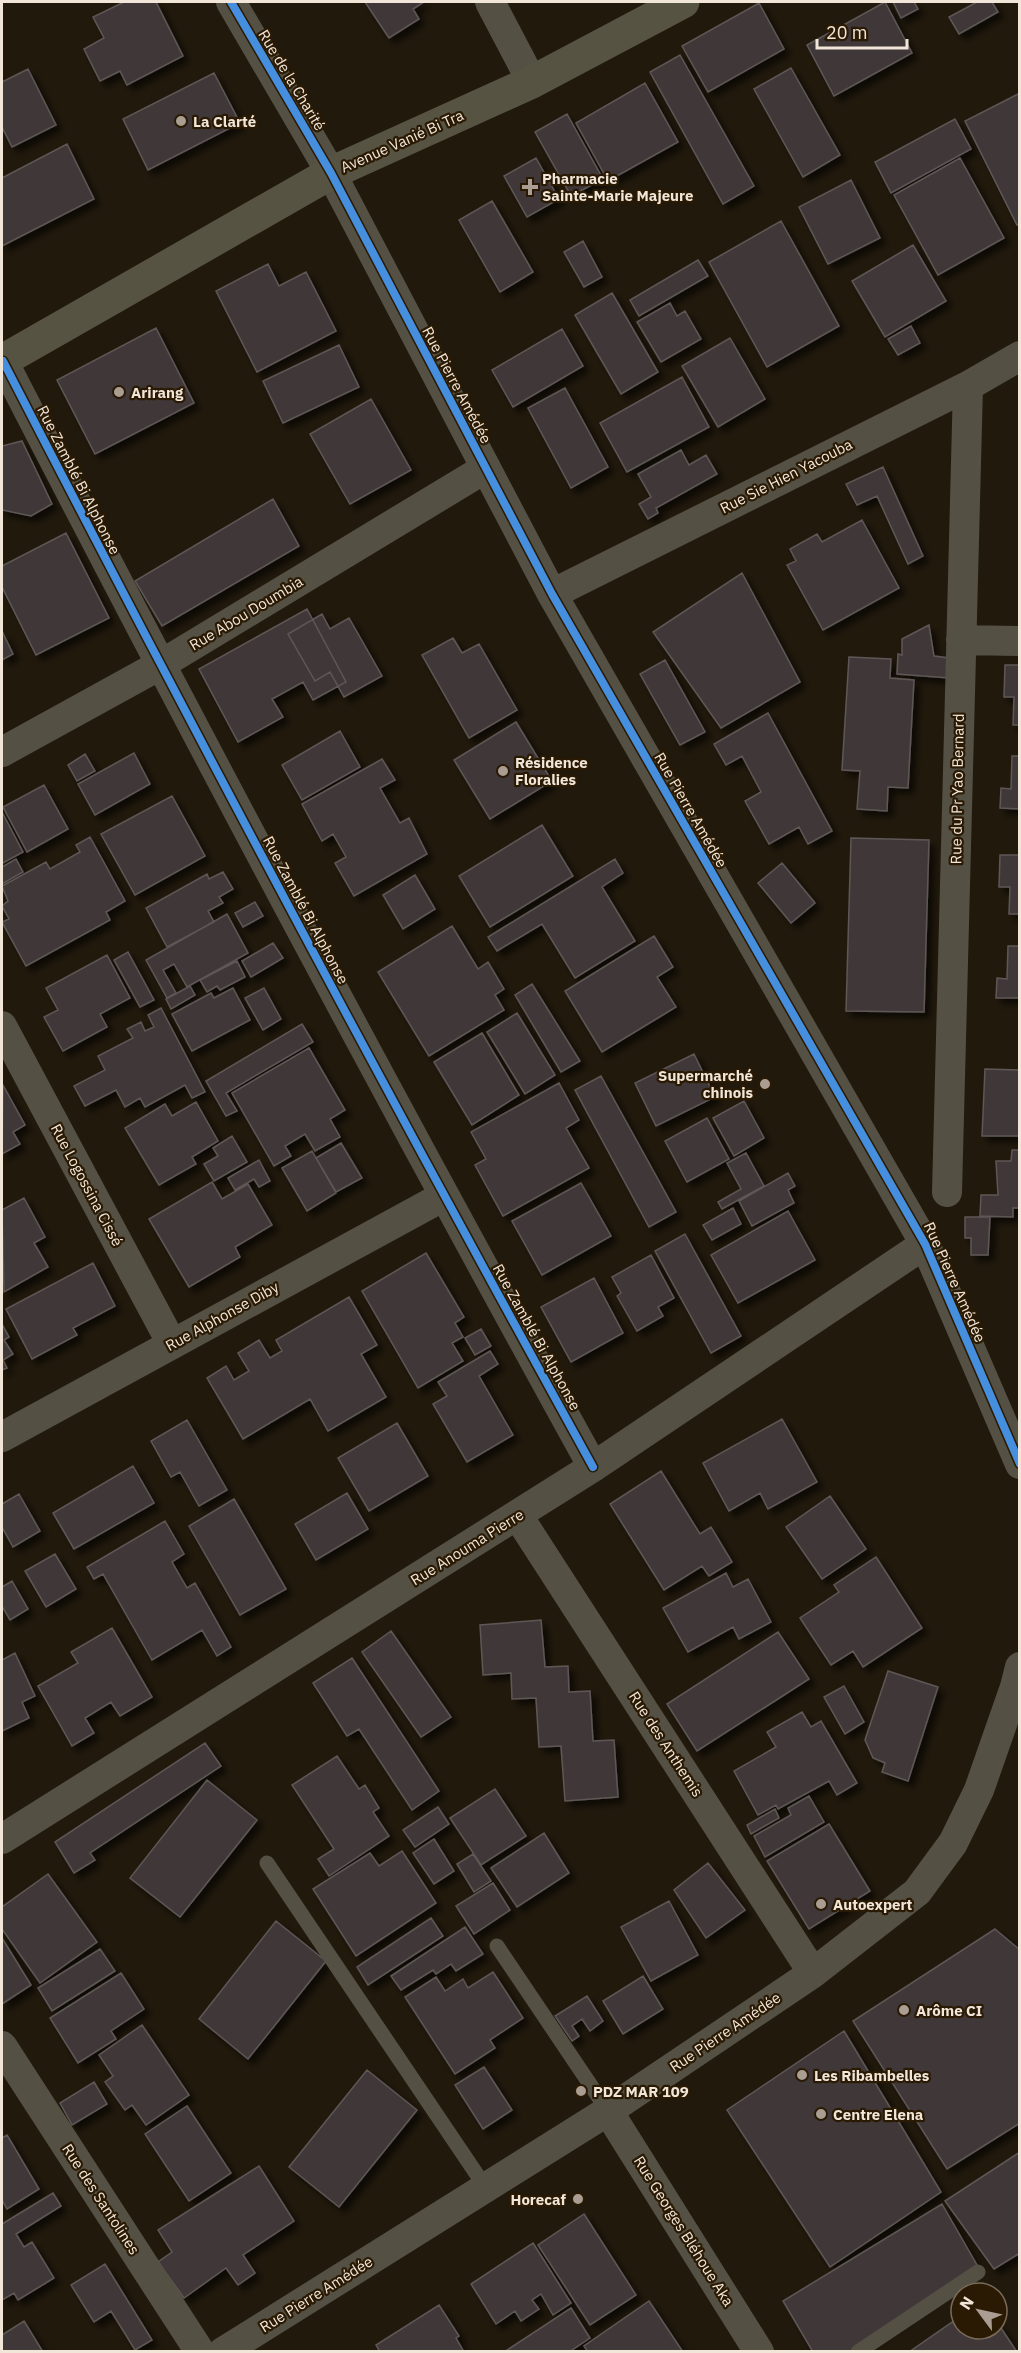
<svg xmlns="http://www.w3.org/2000/svg" width="1021" height="2353" font-family="'IBM Plex Sans',sans-serif">
  <style>
    .building { fill: #403938; stroke: #5e5756; stroke-width: 1.5; filter: url(#shadow) }
    .lines { fill: none; stroke-linecap: round; stroke-linejoin: round }
    .lane { stroke: #545144; stroke-width: 15 }
    .street { stroke: #545144; stroke-width: 30 }
    .secondary { stroke: #575343; stroke-width: 33 }
    .cycleway-casing { stroke: #2a1a03; stroke-width: 11 }
    .cycleway { stroke: #468fdf; stroke-width: 8 }
    .poi-dot { fill: #a99e91; stroke: #2a1a03; stroke-width: 2 }
    .labels { text-anchor: middle; dominant-baseline: central; stroke-width: 4.5; stroke-linejoin: round; paint-order: stroke }
    .street-label { font-size: 15px; fill: #f2e6d9; stroke: #2a1a03 }
    .poi-label { font-size: 15px; font-weight: bold; fill: #f2e6d9; stroke: #2a1a03; text-anchor: start }
  </style>
  <defs>
    <filter id="shadow"><feDropShadow dx="5.5" dy="5.5" stdDeviation="3" flood-color="#0009"/></filter>
  </defs>
  <rect width="100%" height="100%" fill="#21190c"/>
  <path class="building" d="M124 2H156L183 56 127 85 120 71 100 81 84 49 104 38 93 17Z
    M365 2H424L413 9 419 19 389 38Z
    M885 2 912 53 834 96 807 45Z
    M893 2H914L918 9 901 18Z
    M977 2H992L998 12 959 34 949 17Z
    M759 3 784 49 708 92 682 46Z
    M680 55 754 186 723 204 650 72Z
    M791 68 840 155 803 177 754 89Z
    M28 69 56 125 12 147 2 127V82Z
    M214 73 240 123 148 170 123 119Z
    M645 83 678 142 608 181 576 123Z
    M1020 93V224L1017 225 965 121Z
    M567 114 603 179 571 196 535 132Z
    M955 119 971 149 891 193 875 162Z
    M67 144 94 199 2 246V178Z
    M536 158 559 199 527 217 504 176Z
    M960 158 1004 238 938 275 894 195Z
    M851 180 880 238 828 264 799 207Z
    M492 201 533 272 500 292 459 220Z
    M781 221 839 326 767 367 709 262Z
    M583 241 602 277 584 287 564 252Z
    M913 245 946 301 885 337 852 281Z
    M698 260 708 276 639 316 630 300Z
    M268 264 279 286 306 272 336 331 257 372 216 291Z
    M612 293 658 372 621 394 575 315Z
    M670 303 677 316 685 311 701 339 661 362 637 322Z
    M911 326 920 343 898 355 888 339Z
    M156 328 194 403 95 454 57 380Z
    M562 329 583 366 513 407 492 370Z
    M730 338 765 399 718 427 682 366Z
    M339 345 359 387 283 423 263 381Z
    M682 377 709 427 627 472 600 423Z
    M565 388 608 467 571 488 528 408Z
    M371 399 411 470 350 504 310 434Z
    M22 441 52 504 31 516 2 510V446Z
    M681 450 689 465 706 455 717 474 656 508 658 513 648 519 639 504 651 497 638 474Z
    M883 467 923 556 908 564 877 496 857 505 846 484Z
    M273 499 299 546 162 626 135 581Z
    M862 520 899 588 823 630 787 565 796 561 790 549 817 534 822 542Z
    M66 533 109 618 36 655 2 587V566Z
    M742 573 800 682 721 728 653 632Z
    M307 609 346 682 313 700 303 682 272 699 283 717 238 742 199 669Z
    M322 614 330 629 349 618 382 676 344 697 330 672 315 681 288 634Z
    M929 625 934 656 950 658 949 678 897 674 898 654 902 655V639Z
    M2 631 13 654 2 660Z
    M453 638 462 653 479 644 517 710 469 738 422 655Z
    M849 657 891 659 890 678 914 680 908 788 888 787 887 811 857 809 860 771 842 770Z
    M665 660 705 732 680 745 640 674Z
    M1005 665H1020V725H1013L1014 697H1004Z
    M768 713 832 831 808 844 799 827 769 844 745 801 761 792 742 756 726 765 714 744Z
    M516 722 552 781 490 819 454 760Z
    M340 731 360 767 302 800 282 765Z
    M134 753 150 784 95 815 78 784Z
    M85 754 95 771 77 781 68 765Z
    M1012 756H1020V809L1000 808 1001 788 1011 789Z
    M382 759 395 780 380 788 400 823 409 818 427 854 354 896 335 863 346 857 333 834 322 841 302 804Z
    M44 785 68 829 27 852 3 807Z
    M172 796 205 856 135 895 101 834Z
    M2 812 23 852 3 863 2 861Z
    M542 825 573 876 490 927 459 876Z
    M90 837 125 901 106 912 110 920 26 966 2 922 9 919 2 906 8 901 2 886 46 862 50 869 80 852 76 845Z
    M851 838 929 840 924 1012 846 1011Z
    M1000 855H1020V914H1009L1010 887H999Z
    M16 859 23 872 2 884V867Z
    M615 859 623 873 602 887 635 941 575 978 542 924 497 951 488 937Z
    M782 863 815 903 791 923 758 883Z
    M223 872 233 889 219 897 223 903 208 911 214 922 167 947 146 908 207 874 209 879Z
    M415 875 435 909 403 929 383 895Z
    M255 902 263 916 243 927 235 913Z
    M227 914 248 953 187 987 174 964 163 970 176 993 167 998 146 960Z
    M452 926 478 969 488 962 504 989 495 995 504 1010 429 1056 378 972Z
    M654 936 673 967 657 977 676 1007 602 1052 565 991Z
    M273 943 283 958 251 977 242 961Z
    M1008 946H1020V998H996L997 978 1007 979Z
    M128 952 154 1000 140 1007 114 960Z
    M107 955 130 998 100 1014 107 1027 63 1051 44 1017 58 1010 46 988Z
    M237 961 245 977 220 990 217 986 207 992 200 980Z
    M532 984 580 1061 561 1072 515 995Z
    M190 986 195 995 171 1009 166 999Z
    M233 988 250 1020 192 1051 172 1014 211 993 214 998Z
    M264 988 281 1019 263 1030 245 998Z
    M161 1008 205 1092 192 1098 185 1085 145 1107 140 1098 125 1107 116 1090 85 1106 74 1086 105 1070 98 1056 133 1038 127 1029 141 1022 145 1031 154 1027 148 1015Z
    M517 1013 555 1075 525 1094 487 1032Z
    M302 1024 313 1042 226 1093 237 1111 226 1116 206 1081Z
    M482 1033 519 1095 472 1125 434 1062Z
    M309 1048 345 1110 330 1119 340 1137 315 1151 305 1134 285 1146 291 1156 274 1166 232 1093Z
    M694 1054 715 1097 656 1126 635 1083Z
    M985 1069 1020 1070V1136H982Z
    M601 1076 676 1212 649 1227 575 1090Z
    M559 1083 579 1120 566 1128 589 1168 503 1216 475 1165 486 1159 471 1132Z
    M3 1085 25 1125 13 1132 20 1144 2 1154Z
    M744 1101 764 1138 734 1156 713 1118Z
    M196 1102 218 1141 192 1157 196 1164 159 1185 125 1128 165 1104 172 1116Z
    M707 1118 729 1159 687 1182 665 1141Z
    M232 1136 247 1162 214 1181 204 1164 218 1156 213 1148Z
    M341 1143 362 1178 336 1192 316 1158Z
    M1012 1150H1020V1208H1013V1217L980 1216 981 1195H998L996 1161H1011Z
    M312 1151 336 1193 307 1211 282 1168Z
    M746 1153 764 1186 722 1209 718 1202 741 1189 727 1163Z
    M259 1160 270 1181 259 1187 254 1179 235 1190 228 1178Z
    M788 1173 795 1186 788 1190 794 1203 752 1226 739 1201Z
    M212 1182 222 1199 248 1184 272 1225 235 1247 240 1257 189 1287 149 1219Z
    M581 1183 611 1236 542 1275 512 1221Z
    M24 1198 45 1237 34 1243 48 1267 4 1292 2 1210Z
    M733 1208 741 1224 712 1240 703 1225Z
    M788 1211 815 1260 738 1303 711 1255Z
    M965 1217H990L988 1255H971V1238H965Z
    M685 1234 741 1336 711 1353 655 1251Z
    M426 1253 464 1317 455 1323 463 1337 452 1343 463 1361 418 1388 362 1291Z
    M651 1255 674 1298 658 1307 663 1316 637 1331 617 1296 621 1293 612 1277Z
    M93 1263 115 1306 73 1328 77 1335 32 1359 6 1309Z
    M594 1278 623 1333 571 1362 541 1307Z
    M349 1297 377 1345 361 1354 386 1397 328 1431 310 1399 243 1439 207 1378 226 1366 234 1380 249 1371 238 1353 259 1340 270 1358 282 1351 276 1340Z
    M2 1324 9 1337 4 1340 13 1354 3 1360 7 1368 2 1370Z
    M481 1329 491 1346 475 1355 465 1338Z
    M490 1351 498 1364 479 1376 513 1435 467 1462 433 1404 447 1396 438 1382Z
    M782 1419 817 1482 768 1509 760 1493 729 1511 703 1463Z
    M187 1420 227 1490 199 1506 180 1472 171 1477 151 1441Z
    M397 1423 428 1476 369 1511 338 1458Z
    M133 1466 154 1503 74 1549 53 1513Z
    M661 1471 700 1534 711 1527 732 1562 709 1576 702 1566 664 1590 610 1504Z
    M347 1493 368 1529 316 1560 295 1524Z
    M19 1494 40 1531 13 1547 2 1527V1504Z
    M830 1496 866 1549 822 1579 786 1527Z
    M234 1499 286 1589 240 1615 189 1526Z
    M165 1521 184 1554 172 1562 187 1588 195 1583 231 1647 217 1656 202 1630 152 1660 103 1574 94 1579 87 1567Z
    M55 1554 76 1589 46 1607 25 1571Z
    M876 1557 922 1628 863 1667 853 1651 831 1665 800 1618 839 1592 834 1585Z
    M726 1573 733 1587 748 1579 771 1622 739 1639 733 1627 688 1652 663 1608Z
    M12 1581 28 1609 10 1620 2 1606V1587Z
    M541 1620 545 1667 568 1666 569 1692 590 1691 593 1741 614 1740 618 1797 565 1801 561 1746 539 1747 536 1698 512 1699 511 1673 483 1675 480 1625Z
    M112 1628 152 1697 120 1716 111 1702 85 1718 94 1733 72 1746 38 1686 78 1663 71 1652Z
    M391 1631 451 1717 421 1737 362 1652Z
    M778 1632 809 1679 697 1751 667 1704Z
    M15 1653 35 1696 22 1702 29 1718 2 1731V1660Z
    M352 1658 439 1791 412 1810 359 1729 347 1736 313 1683Z
    M888 1671 938 1687 908 1781 882 1772 885 1763 873 1758 865 1740Z
    M844 1686 864 1722 845 1734 824 1697Z
    M802 1712 811 1727 821 1721 857 1783 837 1795 829 1781 778 1809 776 1805 758 1815 734 1771 776 1747 767 1732Z
    M205 1743 221 1766 90 1853 95 1860 74 1873 55 1842Z
    M337 1756 359 1789 365 1785 379 1808 373 1812 389 1836 329 1876 318 1859 334 1849 292 1785Z
    M207 1780 257 1820 180 1917 130 1878Z
    M495 1789 526 1836 481 1865 450 1818Z
    M809 1796 824 1822 765 1857 754 1836 791 1815 788 1808Z
    M438 1807 449 1824 415 1847 403 1830Z
    M775 1809 779 1818 751 1834 747 1825Z
    M829 1824 870 1891 809 1929 767 1861Z
    M544 1833 569 1873 517 1907 491 1868Z
    M434 1839 454 1871 434 1884 413 1853Z
    M402 1851 436 1903 356 1956 313 1889 370 1853 379 1866Z
    M473 1854 491 1881 474 1892 457 1864Z
    M708 1863 745 1910 706 1938 674 1890Z
    M48 1874 97 1942 40 1983 2 1929V1907Z
    M493 1883 510 1910 474 1934 456 1906Z
    M669 1901 698 1955 651 1981 621 1927Z
    M431 1918 443 1936 368 1985 357 1967Z
    M276 1921 326 1961 248 2059 199 2019Z
    M465 1927 483 1954 456 1971 451 1964 436 1974 433 1970 401 1990 391 1976Z
    M995 1929 1020 1950V2123L947 2169 853 2021Z
    M2 1938 31 1985 2 2004Z
    M100 1949 115 1971 52 2011 38 1988Z
    M493 1972 523 2018 490 2040 495 2048 455 2074 405 1997 436 1977 445 1991 463 1979 468 1988Z
    M121 1973 144 2009 111 2031 116 2039 78 2063 50 2018Z
    M643 1976 663 2009 623 2034 603 2001Z
    M587 1996 603 2021 590 2031 582 2019 572 2026 579 2036 572 2041 555 2016Z
    M142 2025 189 2095 146 2125 132 2105 125 2110 105 2082 113 2076 99 2055Z
    M844 2031 941 2192 830 2267 727 2110Z
    M484 2067 512 2110 483 2129 455 2085Z
    M367 2070 417 2110 339 2207 289 2167Z
    M94 2082 107 2104 72 2125 60 2103Z
    M187 2106 231 2173 189 2201 145 2134Z
    M7 2135 39 2189 7 2209 2 2200V2138Z
    M1020 2152V2253L994 2269 945 2201Z
    M259 2166 294 2221 243 2255 255 2273 238 2285 226 2268 184 2298 158 2262 172 2252 158 2230Z
    M53 2193 61 2206 16 2234 24 2247 32 2242 54 2278 18 2300 14 2293 2 2300V2224Z
    M942 2204 977 2265 853 2352H813L783 2301Z
    M584 2214 636 2295 590 2325 538 2245Z
    M533 2243 571 2303 553 2315 541 2294 532 2300 539 2309 521 2321 515 2311 496 2324 471 2284Z
    M105 2264 152 2340 135 2350 111 2311 94 2322 71 2285Z
    M649 2301 683 2352H588L584 2346Z
    M439 2305 459 2336 456 2338 464 2352H380L376 2345Z
    M571 2308 590 2338 569 2352H504Z
    M961 2316V2329H997V2322L1017 2352H909Z
    M24 2321 43 2352H2V2335Z"/>
  <g class="lines">
    <path class="lane" d="M267 1863 486 2188
      M497 1946 608 2111
      M858 2352 978 2272"/>
    <path class="street" d="M231 2 331 173 552 594 925 1244 1020 1464
      M490 2 532 82
      M3 361C194 732 391 1101 593 1467
      M552 594 968 386 1020 356
      M961 640 1020 641
      M2 752 160 665 486 468
      M2 1026 172 1344
      M947 1192 968 386
      M2 1437 444 1196
      M518 1516 813 1973
      M2 1839 593 1467 925 1244
      M2 2046 200 2352
      M608 2111 759 2352
      M223 2352 608 2111 813 1973 917 1892 953 1843 979 1790 1015 1687 1020 1667"/>
    <path class="secondary" d="M2 361 331 173 532 82 683 2"/>
    <defs>
      <path id="cycleway" d="M231 2 331 173 552 594 925 1244 1020 1464
        M3 361C194 732 391 1101 593 1467"/>
    </defs>
    <use href="#cycleway" class="cycleway-casing"/>
    <use href="#cycleway" class="cycleway"/>
  </g>
  <g class="poi-dot">
    <circle cx="181" cy="121" r="6"/>
    <path d="M527 178h6v6h6v6h-6v6h-6v-6h-6v-6h6z"/>
    <circle cx="119" cy="392" r="6"/>
    <circle cx="503" cy="771" r="6"/>
    <circle cx="765" cy="1084" r="6"/>
    <circle cx="821" cy="1904" r="6"/>
    <circle cx="904" cy="2010" r="6"/>
    <circle cx="802" cy="2075" r="6"/>
    <circle cx="581" cy="2091" r="6"/>
    <circle cx="821" cy="2114" r="6"/>
    <circle cx="578" cy="2199" r="6"/>
  </g>
  <g class="labels">
    <g class="street-label">
      <text transform="translate(292 80) rotate(59)">Rue de la Charité</text>
      <text transform="translate(402 141) rotate(-24)">Avenue Vanié Bi Tra</text>
      <text transform="translate(457 385) rotate(62)">Rue Pierre Amédée</text>
      <text transform="translate(786 476) rotate(-27)">Rue Sie Hien Yacouba</text>
      <text transform="translate(79 480) rotate(63)">Rue Zamblé Bi Alphonse</text>
      <text transform="translate(246 613) rotate(-31)">Rue Abou Doumbia</text>
      <text transform="translate(957 789) rotate(-89)">Rue du Pr Yao Bernard</text>
      <text transform="translate(691 810) rotate(60)">Rue Pierre Amédée</text>
      <text transform="translate(306 910) rotate(62)">Rue Zamblé Bi Alphonse</text>
      <text transform="translate(87 1185) rotate(62)">Rue Logossina Cissé</text>
      <text transform="translate(955 1282) rotate(66)">Rue Pierre Amédée</text>
      <text transform="translate(222 1316) rotate(-29)">Rue Alphonse Diby</text>
      <text transform="translate(537 1337) rotate(61)">Rue Zamblé Bi Alphonse</text>
      <text transform="translate(467 1547) rotate(-32)">Rue Anouma Pierre</text>
      <text transform="translate(666 1744) rotate(57)">Rue des Anthemis</text>
      <text transform="translate(725 2032) rotate(-34)">Rue Pierre Amédée</text>
      <text transform="translate(101 2199) rotate(57)">Rue des Santolines</text>
      <text transform="translate(684 2231) rotate(58)">Rue Georges Bléhoue Aka</text>
      <text transform="translate(316 2294) rotate(-32)">Rue Pierre Amédée</text>
    </g>
    <g class="poi-label">
      <text x="193" y="121">La Clarté</text>
      <text x="542" y="178">Pharmacie<tspan x="542" dy="17">Sainte-Marie Majeure</tspan></text>
      <text x="131" y="392">Arirang</text>
      <text x="515" y="762">Résidence<tspan x="515" dy="17">Floralies</tspan></text>
      <text x="753" y="1075" text-anchor="end">Supermarché<tspan x="753" dy="17">chinois</tspan></text>
      <text x="833" y="1904">Autoexpert</text>
      <text x="916" y="2010">Arôme CI</text>
      <text x="814" y="2075">Les Ribambelles</text>
      <text x="593" y="2091">PDZ MAR 109</text>
      <text x="833" y="2114">Centre Elena</text>
      <text x="566" y="2199" text-anchor="end">Horecaf</text>
    </g>
  </g>
  <rect width="1021" height="2353" fill="none" stroke="#f2e6d9" stroke-width="6"/>
  <g transform="translate(979 2311) rotate(303)"><circle r="28" fill="#2a1a03" stroke="#7a6c59" stroke-width="1.5"/>
  <path d="M0-4.5L10 22L0 15L-10 22Z" fill="#a99e91"/>
  <text y="-9" font-size="16" font-weight="bold" text-anchor="middle" fill="#f2e6d9">N</text>
  </g>
  <path d="M817 39v9h90v-9" fill="none" stroke="#f2e6d9" stroke-width="3"/>
  <text x="826" y="39" font-size="18" fill="#f2e6d9" stroke="#2a1a03" stroke-width="4.5" paint-order="stroke">20 m</text>
</svg>
